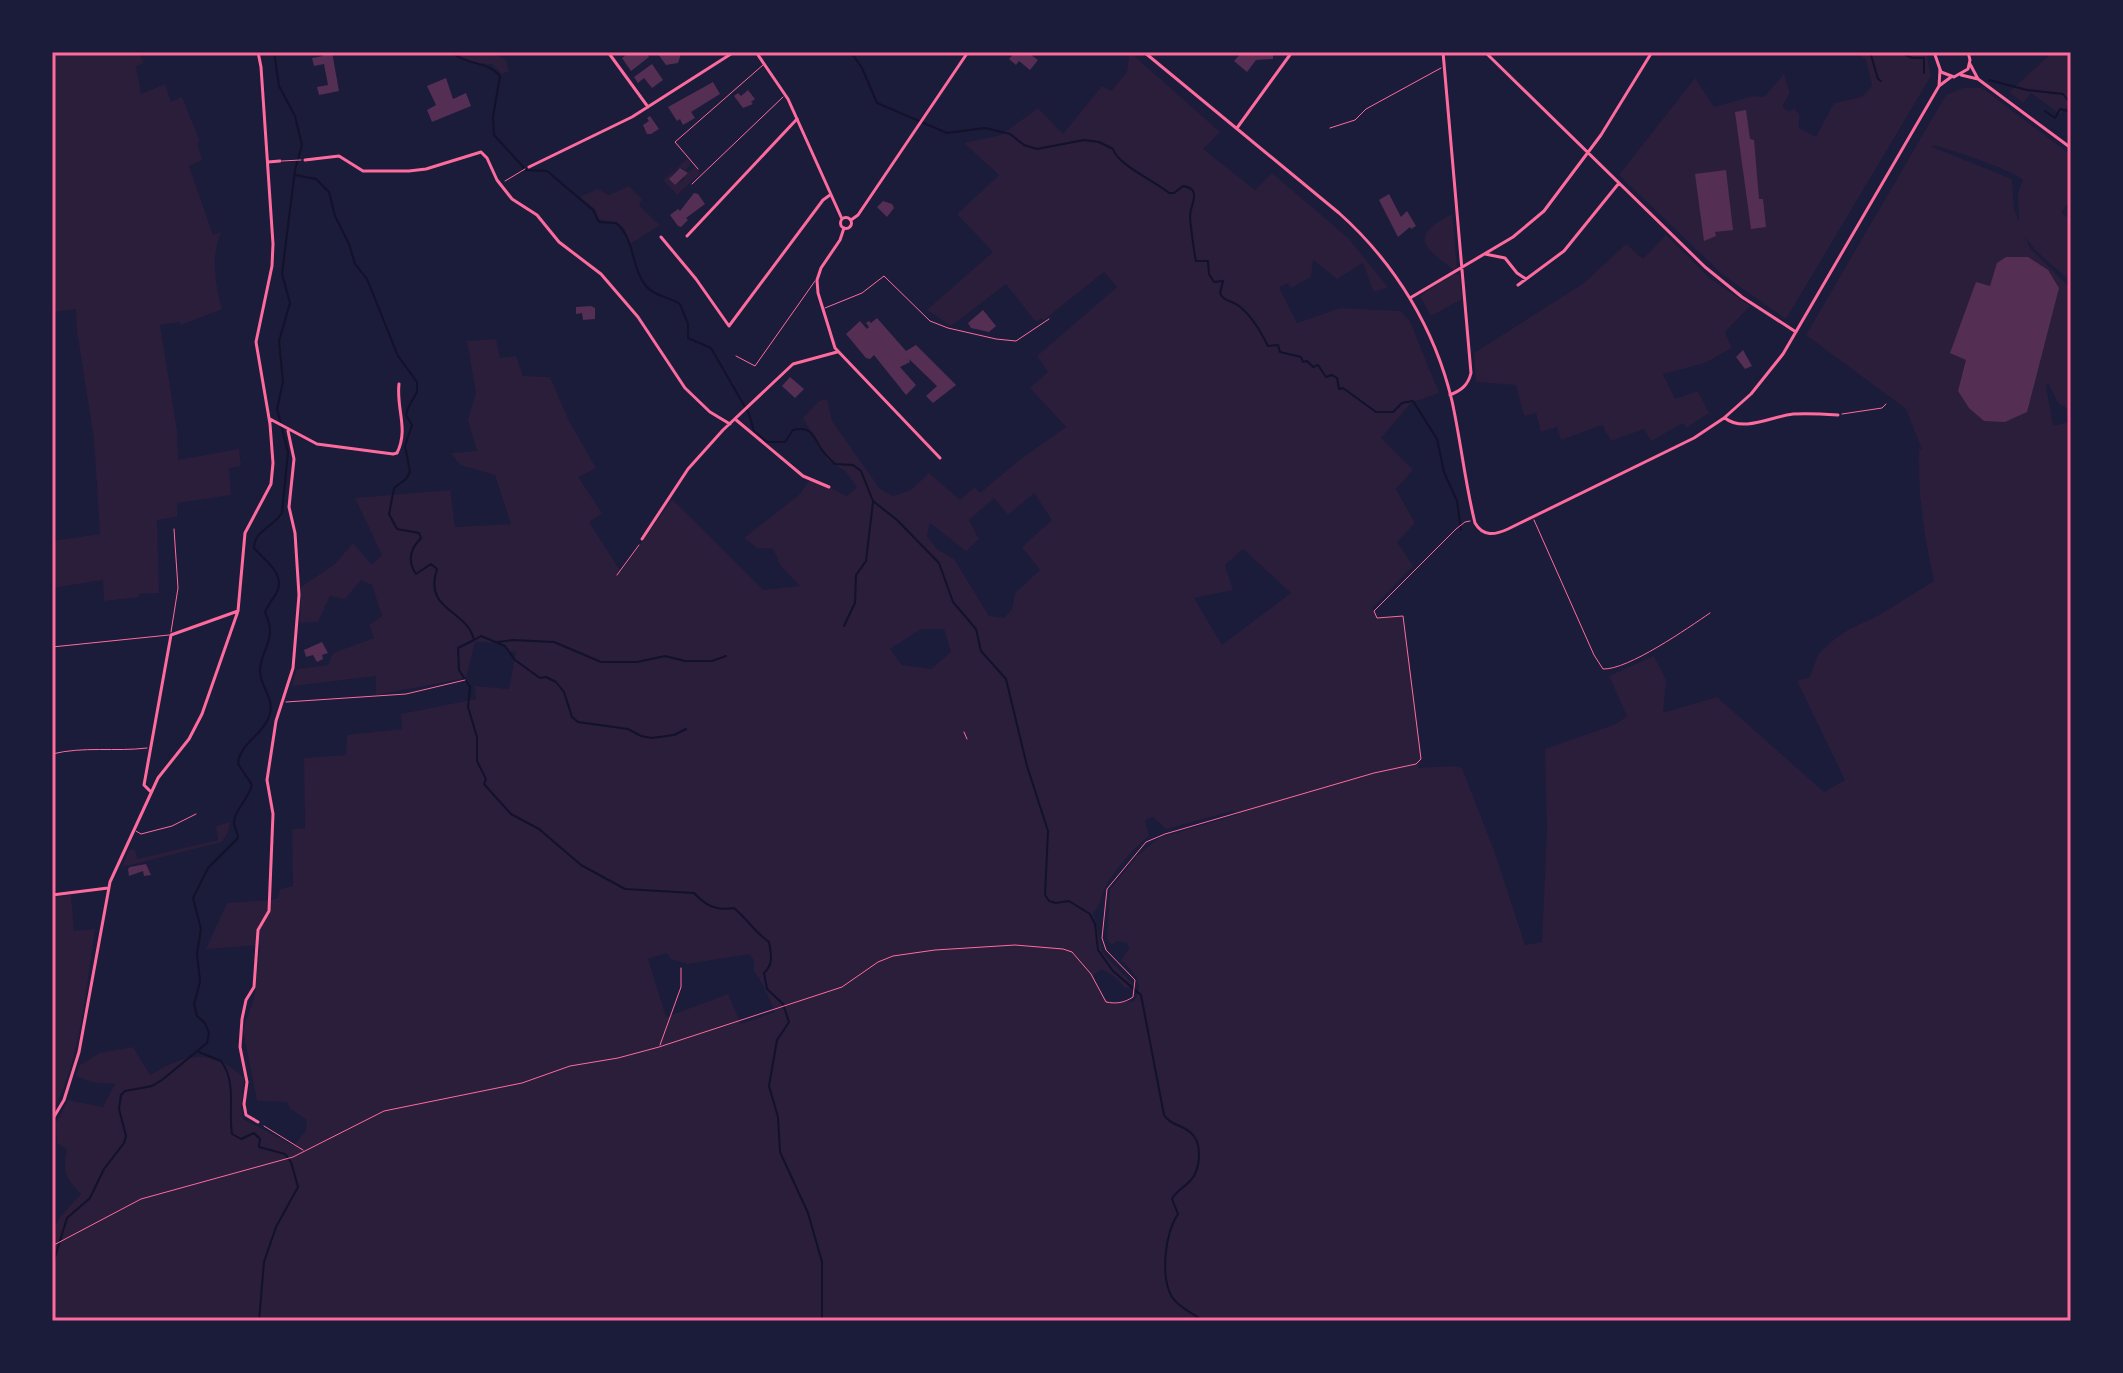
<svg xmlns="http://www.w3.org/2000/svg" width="2123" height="1373" font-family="Arial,sans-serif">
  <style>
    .green { fill: #2a1e3b; fill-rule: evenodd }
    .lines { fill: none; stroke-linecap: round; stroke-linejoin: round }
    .stream { stroke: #12122b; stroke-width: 2 }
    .building { fill: #542f53 }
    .path { stroke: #ff6b9d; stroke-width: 1 }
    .service { stroke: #ff6b9d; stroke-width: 1 }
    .minor { stroke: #ff6b9d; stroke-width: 3 }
    .tertiary { stroke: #ff6b9d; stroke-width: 3 }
    .neatline { fill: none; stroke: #ff6b9d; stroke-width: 3 }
  </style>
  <rect width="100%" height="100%" fill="#1b1b3a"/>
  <path class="green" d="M52 52H138L144 63 136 66 141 94 165 84 171 102 182 97 200 141 197 143 202 160 189 166 213 235 221 232C211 255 215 285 222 309L181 325 179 322 160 325 177 431 178 460 239 449 241 466 229 468 231 495 177 503V517L157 520 159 593 139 594V597L104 601 103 580 52 588V541L100 534 94 439 77 331 76 309 52 312Z
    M453 52H491L506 60 509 71 502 74 492 64 472 63Z
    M1854 52H1926L1931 76 1786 319 1723 275 1619 175 1695 78 1714 107 1753 96 1764 97 1784 74 1790 93 1782 106 1789 112 1794 108 1799 114V128L1816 137 1834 103 1862 97 1872 86 1866 59Z
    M2053 52H2071V102L2060 114 2031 93 2023 103 2009 92Z
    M1133 55 1220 132 1203 149 1255 190 1272 173 1348 238 1388 287 1374 292 1363 263 1337 279 1313 260 1311 277 1291 288 1288 283 1279 287 1297 323 1340 308 1400 311 1410 321 1439 393 1411 403 1381 438 1413 470 1396 489 1415 523 1397 542 1413 566 1372 608 1377 618 1403 616 1421 759 1418 768 1452 766 1462 768 1495 853 1525 945 1542 942 1547 829 1545 749 1616 724 1627 716 1609 676 1654 656 1666 680 1663 713 1717 697 1824 792 1845 780 1797 681 1810 677 1818 654 1831 642 1848 630 1881 614 1934 581C1924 534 1918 499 1919 449L1922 450 1906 409 1806 335 1946 95 1963 88H1982L2071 155V200L2061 212 2071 221V266L2067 278 2036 251 2025 237 2030 248 2071 289V411L2058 403 2048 383 2046 386 2053 426 2071 422V1321H52V1232L60 1217 81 1194C67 1180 61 1170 67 1150L57 1143 56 1123 68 1100 103 1107 115 1084 92 1082 76 1076 80 1065 100 1053 133 1047 150 1075C185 1054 211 1047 244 1078L241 1107 243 1119 294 1146 306 1130 307 1120 290 1109 287 1102 257 1101 243 1029 254 999 260 945 206 949 227 903 271 900 278 898 280 889 293 886 292 829 305 828 304 758 346 755 347 735 402 729 401 714 476 699 475 686 509 689 516 652 508 651 502 643 475 642 466 678 376 695V676L292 686 297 669 328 665 333 653 374 638 369 625 382 616 372 585 361 580 345 599 330 596 318 622 300 623 301 587 335 564 353 543 372 565 382 555 355 498 450 490 455 527 511 524 495 475 460 465 451 453 477 451 468 420 476 393 467 341 496 339 500 358 516 356 523 376 550 377 569 421 596 468 578 477 602 513 589 522 621 572 672 499 763 590 800 586 781 566 773 549 757 548 744 538 799 495 811 478 847 496 857 487 845 471 827 460 803 418 819 401 827 399 832 421 880 489 893 496 911 490 929 473 960 500 975 487 980 493 1018 461 1066 427 1030 388 1048 372 1037 356 1117 287 1104 272 1044 320 1041 318 1036 322 1006 284 951 326 927 310 993 252 957 214 999 175 964 143 1001 135 1038 108 1063 134 1102 86 1111 91 1127 72 1129 56ZM1933 145C1949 149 2015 171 2023 180L2018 193 2019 221 2014 210 2012 179 1932 147ZM1034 493 1052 520 1022 547 1040 570 1015 593 1012 609 1004 618 989 616 954 559 937 549 927 536 930 523 966 551 979 539 969 520 994 498 1008 515ZM1243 549 1291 593 1222 645 1194 598 1233 590 1225 565ZM921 629H944L951 652 931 669 902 665 890 649ZM1232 811 1240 814 1159 838 1137 856 1110 890 1107 938 1111 945 1118 941 1127 943 1129 949 1121 960C1135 973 1146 983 1133 1002L1108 1001 1100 992 1093 975 1102 969 1116 978 1125 988 1132 987V983L1103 953 1093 912C1101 906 1100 899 1104 890 1110 875 1136 845 1149 836L1145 820 1153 817 1166 829ZM667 953 671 959 687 964 749 954 754 961V971L763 985 775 1012 741 1024 728 994 666 1017 648 959Z
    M687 159 691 163 685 171 683 168 676 169 671 176 674 185 685 179 684 176 695 167 701 173 677 195 663 180Z
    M629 186 642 199 639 206 660 225 630 244C622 218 621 226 599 219L595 209 580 197 598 189 609 195Z
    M1452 214 1457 267 1454 270C1422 246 1409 237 1452 214Z
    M1666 235 1708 277 1750 306 1725 332 1732 348 1705 363 1663 374 1675 399 1698 391 1709 413 1686 428 1683 423 1651 441 1644 429 1611 441 1602 425 1561 440 1557 427 1541 432 1536 413 1524 416 1516 385 1476 382 1474 353 1584 283 1626 244 1643 259Z
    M1454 273 1460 275 1462 299 1431 316 1420 296Z
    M230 822 228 832 222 842 122 867 129 850 135 849 137 859 218 840 216 826Z
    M71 895 74 931 95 929C86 987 81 1061 52 1112V897Z"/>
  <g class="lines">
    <path class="stream" d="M450 52C469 66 488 61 500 76L493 117 494 135 526 170 547 171 593 210 599 222 616 223C635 238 631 268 646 286 654 296 669 297 680 304L688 324V338L711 348 749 414 754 431 767 442H785L793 430C810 426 813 434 820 447 823 453 829 458 835 464L853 465 861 471 873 501 897 520 939 563 953 602 976 629 981 651 1006 679 1027 766 1048 831 1045 895 1049 901 1056 903 1069 901 1090 914 1095 924 1098 950 1113 971 1141 995 1164 1115C1170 1125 1182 1125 1190 1132 1203 1142 1201 1170 1190 1181 1184 1188 1177 1190 1172 1199L1178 1214C1165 1233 1160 1277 1172 1297 1179 1308 1193 1313 1203 1321
      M851 52 862 68 877 103 947 133 985 128 1010 134 1024 145 1037 149 1084 140 1099 142 1113 149C1118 165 1153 180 1169 193H1174L1183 186C1203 189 1190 204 1190 217 1190 221 1195 259 1196 261H1208L1209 274 1214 282 1223 281 1220 293C1224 301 1228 300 1236 304 1249 312 1261 332 1268 346L1278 345 1280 352 1301 357 1303 362 1307 361 1313 367 1318 365 1326 377 1332 375 1337 378 1339 389 1343 388 1376 412H1393L1402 403 1413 401 1437 439 1444 472 1457 501 1461 530
      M1870 52 1878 79 1881 81
      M1900 52 1912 58H1924V73
      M1989 80 2027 90 2063 94 2071 104
      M2045 111 2055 118 2060 109 2071 112
      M295 175 316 179 329 192 335 216 349 244 355 264 367 279 398 356 417 382V392L408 408 406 415 412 425 405 446 410 472 406 479 394 488 389 514 397 529 419 533 421 538C410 549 407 561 416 574L431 564 437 569C423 611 467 609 474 640L458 648 459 670 470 687 468 707 477 737V761L486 779 484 784 511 814 539 829 581 865 625 889 694 893C706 906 716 911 734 908 747 919 755 932 769 942 771 953 774 964 764 973L767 989 783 1004 789 1022 777 1040 769 1086 778 1117 780 1152 808 1213 822 1262V1321
      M844 626 855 603 856 575 866 561 873 502
      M474 640 481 636 505 646 515 660 540 678 546 677 556 682 564 692 572 717 578 722 628 729 641 736 652 738 674 735 686 729
      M498 642 513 640 554 642 601 662H637L665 656 685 661H712L726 656
      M199 1052 221 1061C237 1082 228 1110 232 1134L241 1139 254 1133 260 1139 259 1147 285 1154 291 1162 298 1187 276 1227 264 1262 259 1321
      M52 1267 67 1218 90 1198 104 1169 124 1143 126 1136 119 1109 121 1095 125 1091 152 1086 162 1080 207 1043 209 1033 205 1023 197 1016 194 1004 200 982 197 953 201 929 193 898 208 868 238 838C238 833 235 829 234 824 233 812 249 798 252 785L238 764C240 743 260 737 268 719 277 700 261 689 260 672 259 657 271 644 270 630 270 624 267 617 265 612 268 605 272 600 276 594 287 574 265 561 254 548 254 531 273 527 282 513L288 452 277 409 283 382 279 341 290 303 282 274 295 170 302 145 295 116 279 86 274 52"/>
  </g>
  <path class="building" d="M322 52H332L339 91 319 95 317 87 328 85 324 64 314 66 312 58 323 56Z
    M630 52H646L649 57 631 71 622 58Z
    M661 52H680L681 54 678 63 666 65 658 54Z
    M1015 52H1027L1038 60 1030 70 1019 61 1016 65 1009 59Z
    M1242 52H1273V59L1256 60 1247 72 1234 61Z
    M652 64 663 80 652 88 644 78 638 83 634 77Z
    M446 78 453 99 466 93 471 106 432 122 427 110 436 105 427 86Z
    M713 82 720 94 691 112 695 118 683 125 680 119 677 121 668 107Z
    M748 90 755 99 751 102 753 104 743 108 734 96 738 93 741 96Z
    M1746 110 1750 139 1754 140 1759 199H1763L1766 227 1751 229 1735 112Z
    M650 116 659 129 651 134H647L643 125 649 121 647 118Z
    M680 168 688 173 675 185 669 179Z
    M1726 170 1733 230 1715 232 1716 236 1704 241 1695 174Z
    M694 193 698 194 705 204 686 218 688 220 681 227 678 226 670 215 678 209 680 211Z
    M1389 194 1401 217 1407 211 1416 226 1411 229 1410 227 1398 237 1379 200Z
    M883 201 892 204 894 208 887 217 877 207Z
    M2006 257H2028L2048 270 2059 288 2027 412 2005 422 1984 421 1969 408 1958 391 1966 360 1950 353 1976 282 1990 286 1997 263Z
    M591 306 595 308V319L583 320 582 313 576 314V307Z
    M983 310 996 326 989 332 971 328 968 323Z
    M877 318 906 351 916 345 956 385 933 403 926 396 937 386 909 359 910 362 900 367 916 385 906 395 874 355 870 359 866 358 846 334 860 321 867 329 869 327 866 323 869 321 871 323Z
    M1743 350 1752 366 1745 369 1736 357Z
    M790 377 804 389 795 398 782 386Z
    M322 642 328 653 322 655 323 659 317 662 313 655 306 657 304 650Z
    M146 864 151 875 144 876 143 871 129 876 128 869 130 867Z"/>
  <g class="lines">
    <path class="path" d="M505 181 525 169
      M1842 414 1882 408 1886 404
      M617 575 639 545
      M964 732 967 739
      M660 1045 681 987V968
      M264 1126 303 1150
      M52 1246 141 1199 293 1157 384 1111 522 1083 570 1066 618 1058 659 1047 842 987 878 962 893 956 935 950 1015 945 1063 949 1072 952 1091 974 1106 1002C1116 1004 1124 1003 1133 997L1135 980 1106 950 1102 938 1107 889 1146 842 1165 834 1374 773 1416 764 1421 759 1403 616 1377 618 1374 611 1456 529 1465 522 1470 521"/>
    <path class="service" d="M1330 128 1355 120 1366 109 1441 68
      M282 161 301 160
      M698 169 675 142 763 65
      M692 184 783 97
      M825 308 862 293 884 276 930 321 948 328 996 339 1016 341 1049 319
      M736 356 755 366 815 281
      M1534 520 1594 655 1603 669C1628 670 1688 628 1710 613
      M171 632 178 588 174 529
      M52 647 169 635
      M286 702 406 694 465 680
      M52 754C84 746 115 752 147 748
      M136 831 141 834 172 826 196 814"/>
    <path class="minor" d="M608 52 648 107
      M1144 52 1339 213C1395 263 1435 329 1452 401 1461 442 1465 483 1475 523 1483 537 1495 535 1508 529L1694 438 1724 418 1751 394 1783 354 1939 86 1951 77
      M1443 52 1471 373C1468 385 1462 390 1450 395
      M1485 52 1705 267 1742 297 1796 332
      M1970 64 1978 79
      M1961 75 1978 79 2071 148
      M1939 86 1940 70
      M1237 128 1292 52
      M305 160 339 156 363 171H409L426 169 481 152 487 158 497 180 512 199 537 215 559 242 601 274 638 317 685 388 710 412 730 424
      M268 162 280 161
      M529 167 632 117 734 52
      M844 228 840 240 821 268 817 280 818 293 835 348 940 458
      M687 236 797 119
      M661 237 696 279 729 326 823 200 830 195
      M1485 254 1505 258 1517 273 1526 279
      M1518 285 1564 251 1619 183
      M1410 298 1513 237 1544 211 1601 135 1652 52
      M1725 418C1743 433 1773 416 1793 414 1808 413 1824 414 1838 415
      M270 419 317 444 393 454 397 453C409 429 396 409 399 384
      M735 419 803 476 829 487
      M642 539 688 469 723 430 793 364 837 352
      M150 791 144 785 171 635 238 611
      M52 895 108 888
      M52 1120 64 1100 79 1052 110 882 158 778 189 739 202 714 238 611 245 533 271 484 273 463 270 424 256 342 272 266 273 244 261 67 258 52
      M258 1122 246 1115 244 1104 247 1082 240 1047 242 1019 246 1000 254 987 258 930 269 911 273 814 267 780 276 721 293 668 299 595 295 533 289 507 294 459 288 431"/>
    <path class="tertiary" d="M756 52 788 99 842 219
      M1934 52 1941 72 1954 77 1968 69 1970 60 1968 52
      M840.5 223a5.5 5.5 0 1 1 11 0a5.5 5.5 0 1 1-11 0Z
      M851 220 858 215 968 52"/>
  </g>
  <rect width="2123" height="1373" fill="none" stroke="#1b1b3a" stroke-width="108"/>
  <rect x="54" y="54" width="2015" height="1265" class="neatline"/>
</svg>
